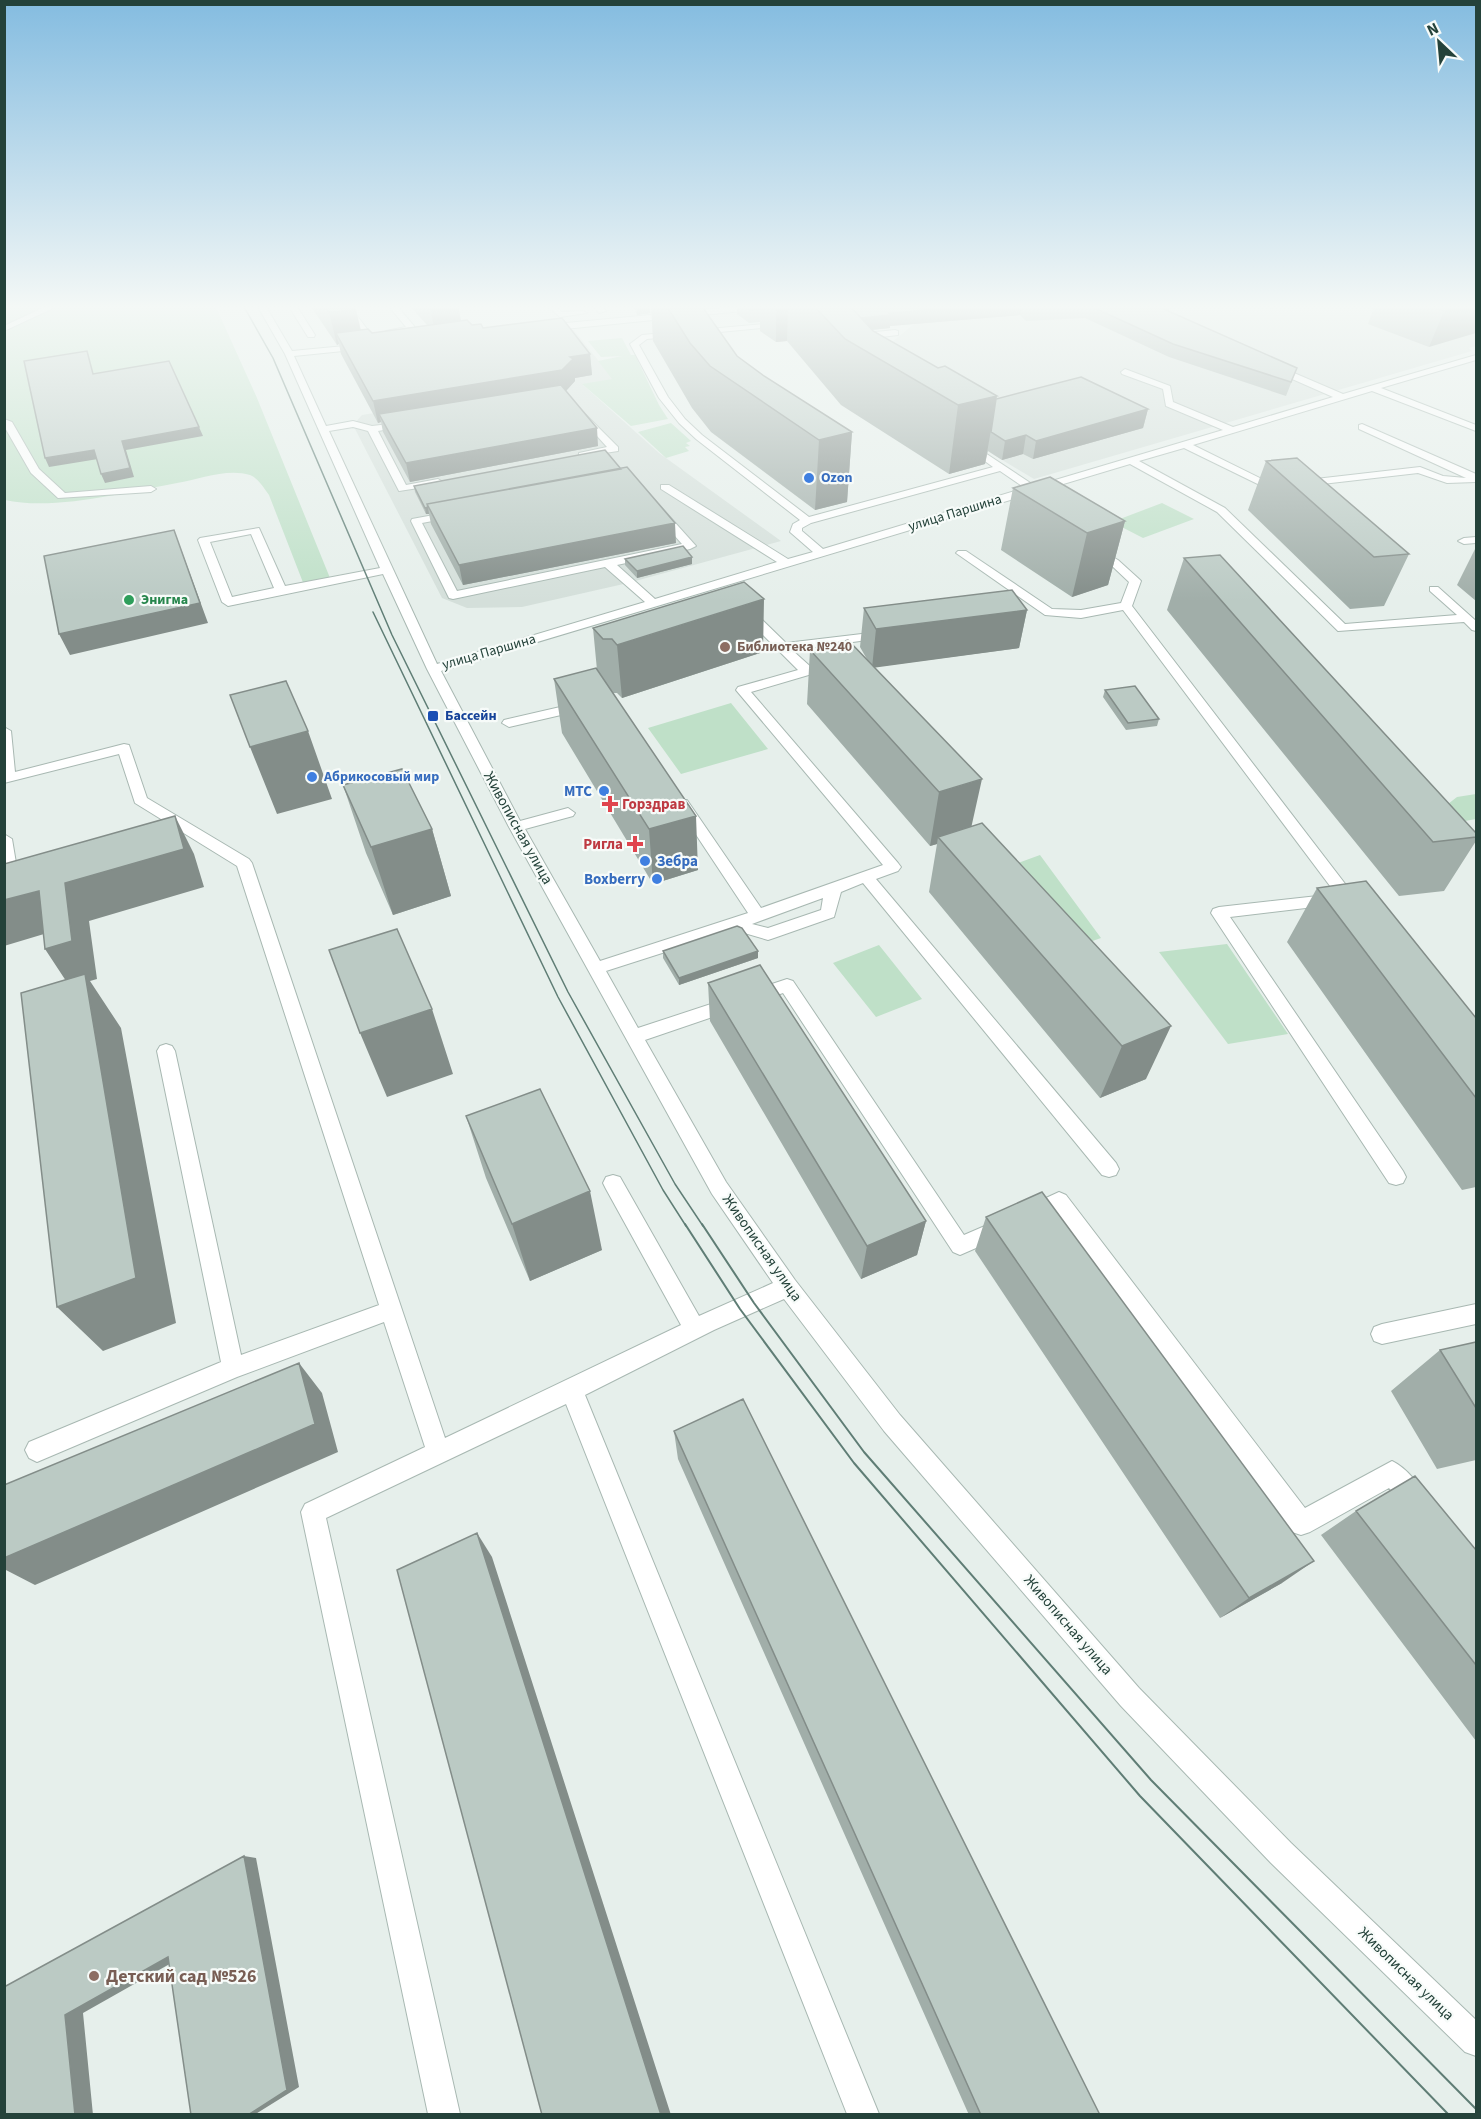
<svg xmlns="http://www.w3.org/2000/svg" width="1481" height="2119" font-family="'Source Sans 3',sans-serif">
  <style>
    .built { fill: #d4dfda }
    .green { fill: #bfe0c8 }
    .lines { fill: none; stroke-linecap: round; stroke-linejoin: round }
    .minor-casing { stroke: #a8b8b2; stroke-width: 2 }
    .minor { fill: #fff; fill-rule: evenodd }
    .tram-far1 { stroke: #5f7d75; stroke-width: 1.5 }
    .tram { stroke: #5f7d75; stroke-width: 2 }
    .wall { fill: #a1aea9 }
    .shaded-wall { fill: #838d89 }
    .building { fill: #bbcac4; stroke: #838d89; stroke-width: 1.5 }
    .shop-dot { fill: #3f7fe0; stroke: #f7fbf9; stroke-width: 2 }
    .leisure-dot { fill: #2e9e5b; stroke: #f7fbf9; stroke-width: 2 }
    .education-dot { fill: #8d6e63; stroke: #f7fbf9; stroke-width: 2 }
    .transit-dot { fill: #1a4fb4; stroke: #f7fbf9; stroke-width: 2 }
    .health-dot { fill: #e0444e; stroke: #f7fbf9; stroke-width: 2 }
    .labels { text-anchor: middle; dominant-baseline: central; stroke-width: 4.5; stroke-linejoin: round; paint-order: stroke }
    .far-shop-label { font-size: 14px; font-weight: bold; fill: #366cbe; stroke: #f7fbf9; text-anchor: start }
    .far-street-label { font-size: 14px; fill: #24423a; stroke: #f7fbf9 }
    .far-leisure-label { font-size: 14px; font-weight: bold; fill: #27864d; stroke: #f7fbf9; text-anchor: start }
    .far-education-label { font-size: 14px; font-weight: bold; fill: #785e54; stroke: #f7fbf9; text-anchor: start }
    .far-transit-label { font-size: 14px; font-weight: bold; fill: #164399; stroke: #f7fbf9; text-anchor: start }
    .shop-label { font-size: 15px; font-weight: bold; fill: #366cbe; stroke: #f7fbf9; text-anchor: end }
    .health-label { font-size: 15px; font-weight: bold; fill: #be3a42; stroke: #f7fbf9; text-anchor: start }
    .street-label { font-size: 15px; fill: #24423a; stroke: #f7fbf9 }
    .near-education-label { font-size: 18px; font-weight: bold; fill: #785e54; stroke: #f7fbf9; text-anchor: start }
  </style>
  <rect width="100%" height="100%" fill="#e6efeb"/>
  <path class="built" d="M895 305H1464L1476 310V346L1469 348 1472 351 1034 479 929 416 875 356 914 324Z
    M574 330 613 379 583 385 659 453 781 541 628 583 522 607 467 608 442 598 353 425 362 415 399 409 372 351Z"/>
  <path class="green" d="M5 305H215L257 398 330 578 304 585 269 495C264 488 258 478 250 475 227 468 200 479 177 483 127 492 54 511 5 500Z
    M622 338 631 355H635L659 405 668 419 631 426 582 384 612 379 598 361 622 356 601 357 588 341Z
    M671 423 691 441 686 443 690 446 685 447 689 451 666 458 638 432Z
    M1162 503 1194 519 1143 538 1112 522Z
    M731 703 768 749 681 774 648 728Z
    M1476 794V819L1465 821 1448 804 1457 797Z
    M1040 855 1101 938 1058 953 990 873Z
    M1227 944 1288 1034 1228 1044 1159 952Z
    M879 945 922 999 876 1017 833 963Z"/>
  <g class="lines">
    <defs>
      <path id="minor" d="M49 305H60L4 331V326Z
        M257 305H265L292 351 366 344V348L363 349 294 356 326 426 353 421 372 426 407 422V426L378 431 406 485 438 479 443 482 438 485 399 491 368 431 353 427 329 431 437 664 645 602 605 567 453 599 449 598 411 521 412 519 635 478 696 546 690 549 617 565 655 599 777 562 661 489V485H669L788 559 813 552 790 532 793 524 800 520 696 439 679 423 659 398 630 344 642 335 786 322V326H783L647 339 639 345 668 397 685 419 702 435 809 517 993 467 964 446 962 444 967 441 1035 486 1223 430 1166 406 1163 389 1122 374 1121 372 1125 369 1170 386 1173 402 1233 427 1333 397 1274 371V367H1280L1343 394 1476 355V360L1381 388 1476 425V431L1372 391 1193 445 1272 484 1420 467 1443 476 1466 478 1359 429V425L1362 424 1476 474V482L1447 483 1418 473 1270 490 1184 448 1139 461 1225 508 1345 624 1457 615 1430 591V587H1438L1476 621V631L1472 630 1464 622 1338 631 1217 512 1130 464 441 671 520 821 568 808 575 813 573 816 525 829 600 961 748 913 675 803 677 800H687L761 908 883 865 736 690 738 687 798 670 742 614V608H750L786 643 887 631 889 634 883 638 792 650 812 668 813 671 812 674 751 692 898 863 901 867 898 871 876 879 1116 1163 1119 1169 1116 1175 1109 1177 1102 1175 863 883 841 892 834 917 774 938 768 940 734 930 606 971 638 1028 781 981 787 979 793 981 964 1235 1001 1219 1008 1222 1011 1228 1008 1234 960 1255 953 1252 783 993 645 1040 726 1182 795 1280 900 1415 1139 1688 1291 1843 1476 2020V2056L1465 2052 1271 1863 1121 1706 884 1431 784 1299 714 1330 585 1395 879 2114H847L566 1404 326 1518 460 2114H428L301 1512 305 1504 425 1447 384 1322 237 1377 37 1462 29 1458 25 1450 29 1442 221 1362 157 1051 160 1046 166 1044 172 1046 175 1051 241 1355 379 1305 237 866 135 803 119 754 4 783V727L11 731 15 772 124 744 129 745 147 798 249 859 252 863 445 1438 681 1325 606 1189 603 1183 606 1177 613 1175 620 1177 699 1316 773 1283 712 1194 509 827 427 669 383 574 228 606 222 602 198 540 200 538 259 528 285 586 380 568 285 354ZM1000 471 1025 488 823 549 802 531V528L811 523ZM629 484 682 544 457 591 422 523ZM251 534 274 588 232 597 210 542ZM823 898 821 910 768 928 752 924Z
        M288 305H296L315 335 314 337H308Z
        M341 305H349L373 337 374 347H368L365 337Z
        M388 305H396L414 326V330L386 335V331L406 327Z
        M546 305H555L562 312 583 311 587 313 560 317Z
        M591 305H600L606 311 599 313Z
        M756 305H786L782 307 545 331 541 328 545 325Z
        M895 330 898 331V335L856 340 852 337 856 334Z
        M581 410 618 447V451L579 457V453L607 447 578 415 576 413Z
        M4 419 12 422 39 469 65 493 151 486 156 489 151 492 58 498 31 473 4 426Z
        M1476 537V543L1464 544 1458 541 1464 538Z
        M1093 546 1118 560 1139 579 1141 581 1132 606 1356 898 1354 902 1348 903 1230 917 1403 1171 1406 1177 1403 1183 1396 1185 1389 1183 1211 913 1213 909 1219 907 1336 894 1123 610 1081 618 1045 615 956 553 958 551H966L1052 609 1081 610 1121 603 1129 582 1110 564 1089 551V547Z
        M582 702 587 703 589 706 587 709 509 727 502 723 504 720Z
        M4 834 12 839 20 887 18 891 12 892 4 888Z
        M1059 1192 1066 1195 1305 1508 1392 1461C1407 1468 1423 1488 1429 1503L1425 1511 1417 1515 1409 1511 1389 1488 1310 1532 1301 1535 1292 1532 1056 1212 1029 1224 1022 1221 1019 1215 1022 1209Z
        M1476 1304V1324L1382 1344 1374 1341 1371 1334 1374 1327 1382 1324Z"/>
    </defs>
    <use href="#minor" class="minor-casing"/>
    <use href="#minor" class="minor"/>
    <path class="tram-far1" d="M243 305 273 358 392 635 568 992 675 1184 703 1226
      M373 612 558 997 663 1190 686 1226"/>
    <path class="tram" d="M685 1224 740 1309 854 1463 1140 1796 1448 2114
      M702 1224 754 1303 864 1452 1151 1780 1476 2109"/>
  </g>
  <path class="wall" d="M310 305H352L356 310 361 330 372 333 427 325 409 305H458L461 321 472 325 590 354 592 375 575 378V381L566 391 598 446 410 482 383 432 381 422 378 423 341 354 339 344 337 345Z
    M633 305H650V313L637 315Z
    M651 305H701L737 356 764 376 852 432 847 502 815 510 711 432 692 408 653 341Z
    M737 305H1169V311L1297 368 1286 396 1169 357 1085 318 1026 321 1020 315 890 326V328L872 330 938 368 997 396 996 399 1148 409 1143 428 1033 459 1023 454 1002 460 988 451 985 464 949 474 841 405 787 341 776 342 760 331V322L749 323 737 314Z
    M1375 305H1476L1429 347 1368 324Z
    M1266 461 1409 554 1384 606 1350 609 1248 510Z
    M414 486 676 543 463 585 431 524 429 514H426L415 492Z
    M1013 488 1125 521 1108 585 1072 597 1001 550Z
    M1476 547V601L1457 585Z
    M692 557V564L637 578 625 565V559Z
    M1184 558 1476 833V841L1444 891 1399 896 1167 610Z
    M864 608 1027 610 1019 648 874 667 972 827 1146 1079 1100 1098 929 892 937 844 930 846 807 704 810 650 868 661 860 647Z
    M593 628 763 652 622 698 617 693H612L698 870 653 884 562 733 554 679 597 670Z
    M1105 690 1159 719 1157 726 1126 730 1103 697Z
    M343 785 432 829 451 896 393 915 366 853Z
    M1317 888 1476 1018V1187L1462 1190 1287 942Z
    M663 951 758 958 679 985 663 958Z
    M708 983 926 1221 917 1255 861 1279 710 1021Z
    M466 1116 602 1250 530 1281 486 1178Z
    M986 1217 1282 1583 1220 1618 975 1251Z
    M1476 1342V1460L1437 1469 1391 1391 1440 1350Z
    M674 1431 1100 2115H969L678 1459Z
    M1356 1511 1476 1550V1741L1321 1535Z"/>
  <path class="shaded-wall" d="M430 305H458L463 332 435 335Z
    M637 305H650V313L637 315Z
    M776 305H788L787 341 776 342Z
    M986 305H1022L1020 315 890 326V328L839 333 837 320 889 313Z
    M1465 305H1476V333L1429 347 1444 311Z
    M1170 306 1167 319 1159 307Z
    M356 310 363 342 336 333 339 344 337 345 329 312Z
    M590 354 592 375 575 378V381L565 392 379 414 381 422 378 423 373 401 570 357Z
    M997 396 985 464 949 474 958 405Z
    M1148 409 1143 428 1033 459 1036 441Z
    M199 427 203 436 126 450 134 477 105 483 101 474 122 441Z
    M597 428 598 446 410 482 406 463Z
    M852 432 847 502 815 510 819 440Z
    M1026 435 1023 454 1002 460 1005 441Z
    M94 450 98 459 49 467 45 458Z
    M428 507 429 514H426L425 508Z
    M1125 521 1108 585 1072 597 1087 533Z
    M675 523 676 543 463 585 459 565Z
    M174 530 208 623 70 655 59 634Z
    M692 557V564L637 578V571Z
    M764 599 763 652 622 698 617 645Z
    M1027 610 1019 648 872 668 876 629Z
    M308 731 332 799 277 814 250 747Z
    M982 779 970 833 938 837 937 844 930 846 939 792Z
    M175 816 194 854 204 887 89 921 97 979 90 981 121 1028 176 1323 103 1351 57 1307 70 987 45 949 65 883Z
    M696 816 698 870 653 884 649 829Z
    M432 829 451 896 393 915 371 847Z
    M39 891 64 928 4 946V900Z
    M758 951V958L679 985V978Z
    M432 1009 453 1074 387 1097 360 1033Z
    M1171 1026 1146 1079 1100 1098 1122 1046Z
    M590 1191 602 1250 530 1281 512 1224Z
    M926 1221 917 1255 861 1279 867 1246Z
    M299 1363 322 1393 338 1452 35 1585 4 1569V1558Z
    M477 1533 492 1557 671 2115H661Z
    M1314 1561 1282 1583 1220 1618 1249 1598Z
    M244 1856 256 1858 299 2087 254 2115H248Z
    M168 1957H182L83 2013 93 2115H75L65 2015Z"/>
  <path class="building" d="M324 305H352L356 310 329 312Z
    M666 305H701L737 356 764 376 852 432 819 440 710 366 690 343Z
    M743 305H760V309L750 310Z
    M813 305H849L873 331 938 368 945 366 997 396 958 405 845 339Z
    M849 305H986L889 313 891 315 861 318Z
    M1025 305H1169L1170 306 1159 307 1297 368 1291 382 1173 344 1088 305 1028 308Z
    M1429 305H1465L1444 311Z
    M562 318 590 354 570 357 573 359 562 370 373 401 336 333 368 329 372 333 467 320 472 325 481 324 483 328Z
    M87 351 93 374 169 361 199 427 122 441 130 468 101 474 94 450 45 458 24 361Z
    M1081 377 1148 409 1036 441 1026 435 1005 441 991 432 996 399Z
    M561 385 597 428 406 463 379 414Z
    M605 450 621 469 427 504 428 507 425 508 414 486Z
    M1297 458 1409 554 1374 557 1266 461Z
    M627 467 675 523 459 565 427 504Z
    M1050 477 1125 521 1087 533 1013 488Z
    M174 530 200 603 59 634 44 556Z
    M683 546 692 557 637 571 625 559Z
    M1220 555 1476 833V837L1433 842 1184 558Z
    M744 582 764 599 617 645 612 639H603L593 628Z
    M1012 590 1027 610 876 629 864 608Z
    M848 640 982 779 939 792 810 650Z
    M596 668 696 816 649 829 554 679Z
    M286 681 308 731 250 747 230 695Z
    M1135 686 1159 719 1128 723 1105 690Z
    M402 769 432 829 371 847 343 785Z
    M175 816 184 849 65 883 72 941 45 949 39 891 4 900V864Z
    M982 823 1171 1026 1122 1046 938 837Z
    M1366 881 1476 1018V1098L1317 888Z
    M737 926 742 928 758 951 679 978 663 951Z
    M397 929 432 1009 360 1033 329 950Z
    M760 965 926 1221 867 1246 708 983Z
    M85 974 136 1278 57 1307 21 993Z
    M540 1089 590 1191 512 1224 466 1116Z
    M1042 1192 1314 1561 1249 1598 986 1217Z
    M1476 1342V1408L1440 1350Z
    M299 1363 315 1424 4 1558V1485Z
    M743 1399 1100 2115H981L674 1431Z
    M1415 1476 1476 1550V1665L1356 1511Z
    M477 1533 661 2115H542L397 1570Z
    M244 1856 287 2090 248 2115H191L168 1957 65 2015 75 2115H4V1987Z"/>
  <linearGradient id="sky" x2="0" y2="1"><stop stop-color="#84bce0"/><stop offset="0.51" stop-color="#f4f8f6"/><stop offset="1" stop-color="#f4f8f6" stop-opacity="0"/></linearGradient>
  <rect width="1481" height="602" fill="url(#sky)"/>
  <g class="shop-dot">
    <circle cx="809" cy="478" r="6"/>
    <circle cx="312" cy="777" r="6"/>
    <circle cx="604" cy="791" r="6"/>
    <circle cx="645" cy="861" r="6"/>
    <circle cx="657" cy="879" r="6"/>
  </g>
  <circle class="leisure-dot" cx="129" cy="600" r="6"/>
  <g class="education-dot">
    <circle cx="725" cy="647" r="6"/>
    <circle cx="94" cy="1976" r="6"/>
  </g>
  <rect class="transit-dot" x="427" y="710" width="12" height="12" rx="3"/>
  <g class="health-dot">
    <path d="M607 795h6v6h6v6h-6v6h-6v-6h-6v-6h6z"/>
    <path d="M632 835h6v6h6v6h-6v6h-6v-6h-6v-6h6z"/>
  </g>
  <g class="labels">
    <g class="far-shop-label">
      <text x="821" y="478">Ozon</text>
      <text x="324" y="777">Абрикосовый мир</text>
    </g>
    <g class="far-street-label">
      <text transform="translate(955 513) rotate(-17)">улица Паршина</text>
      <text transform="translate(489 652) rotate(-16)">улица Паршина</text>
    </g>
    <g class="far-leisure-label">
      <text x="141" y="600">Энигма</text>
    </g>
    <g class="far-education-label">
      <text x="737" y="647">Библиотека №240</text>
    </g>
    <g class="far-transit-label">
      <text x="445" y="716">Бассейн</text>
    </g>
    <g class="shop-label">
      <text x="592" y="791">МТС</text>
      <text x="657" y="861" text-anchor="start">Зебра</text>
      <text x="645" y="879">Boxberry</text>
    </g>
    <g class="health-label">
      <text x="622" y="804">Горздрав</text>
      <text x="623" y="844" text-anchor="end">Ригла</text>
    </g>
    <g class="street-label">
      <text transform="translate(518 828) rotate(61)">Живописная улица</text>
      <text transform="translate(762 1248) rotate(55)">Живописная улица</text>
      <text transform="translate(1068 1625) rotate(49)">Живописная улица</text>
      <text transform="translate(1406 1974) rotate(44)">Живописная улица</text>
    </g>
    <g class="near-education-label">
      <text x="106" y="1976">Детский сад №526</text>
    </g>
  </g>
  <rect width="1481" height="2119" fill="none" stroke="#24423a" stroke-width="12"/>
  <g transform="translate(1439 42) rotate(334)" stroke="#f7fbf9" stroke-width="4.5" paint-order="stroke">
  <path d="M0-4.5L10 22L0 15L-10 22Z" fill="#24423a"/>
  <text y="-9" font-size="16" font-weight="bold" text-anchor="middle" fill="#24423a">N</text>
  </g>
</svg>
